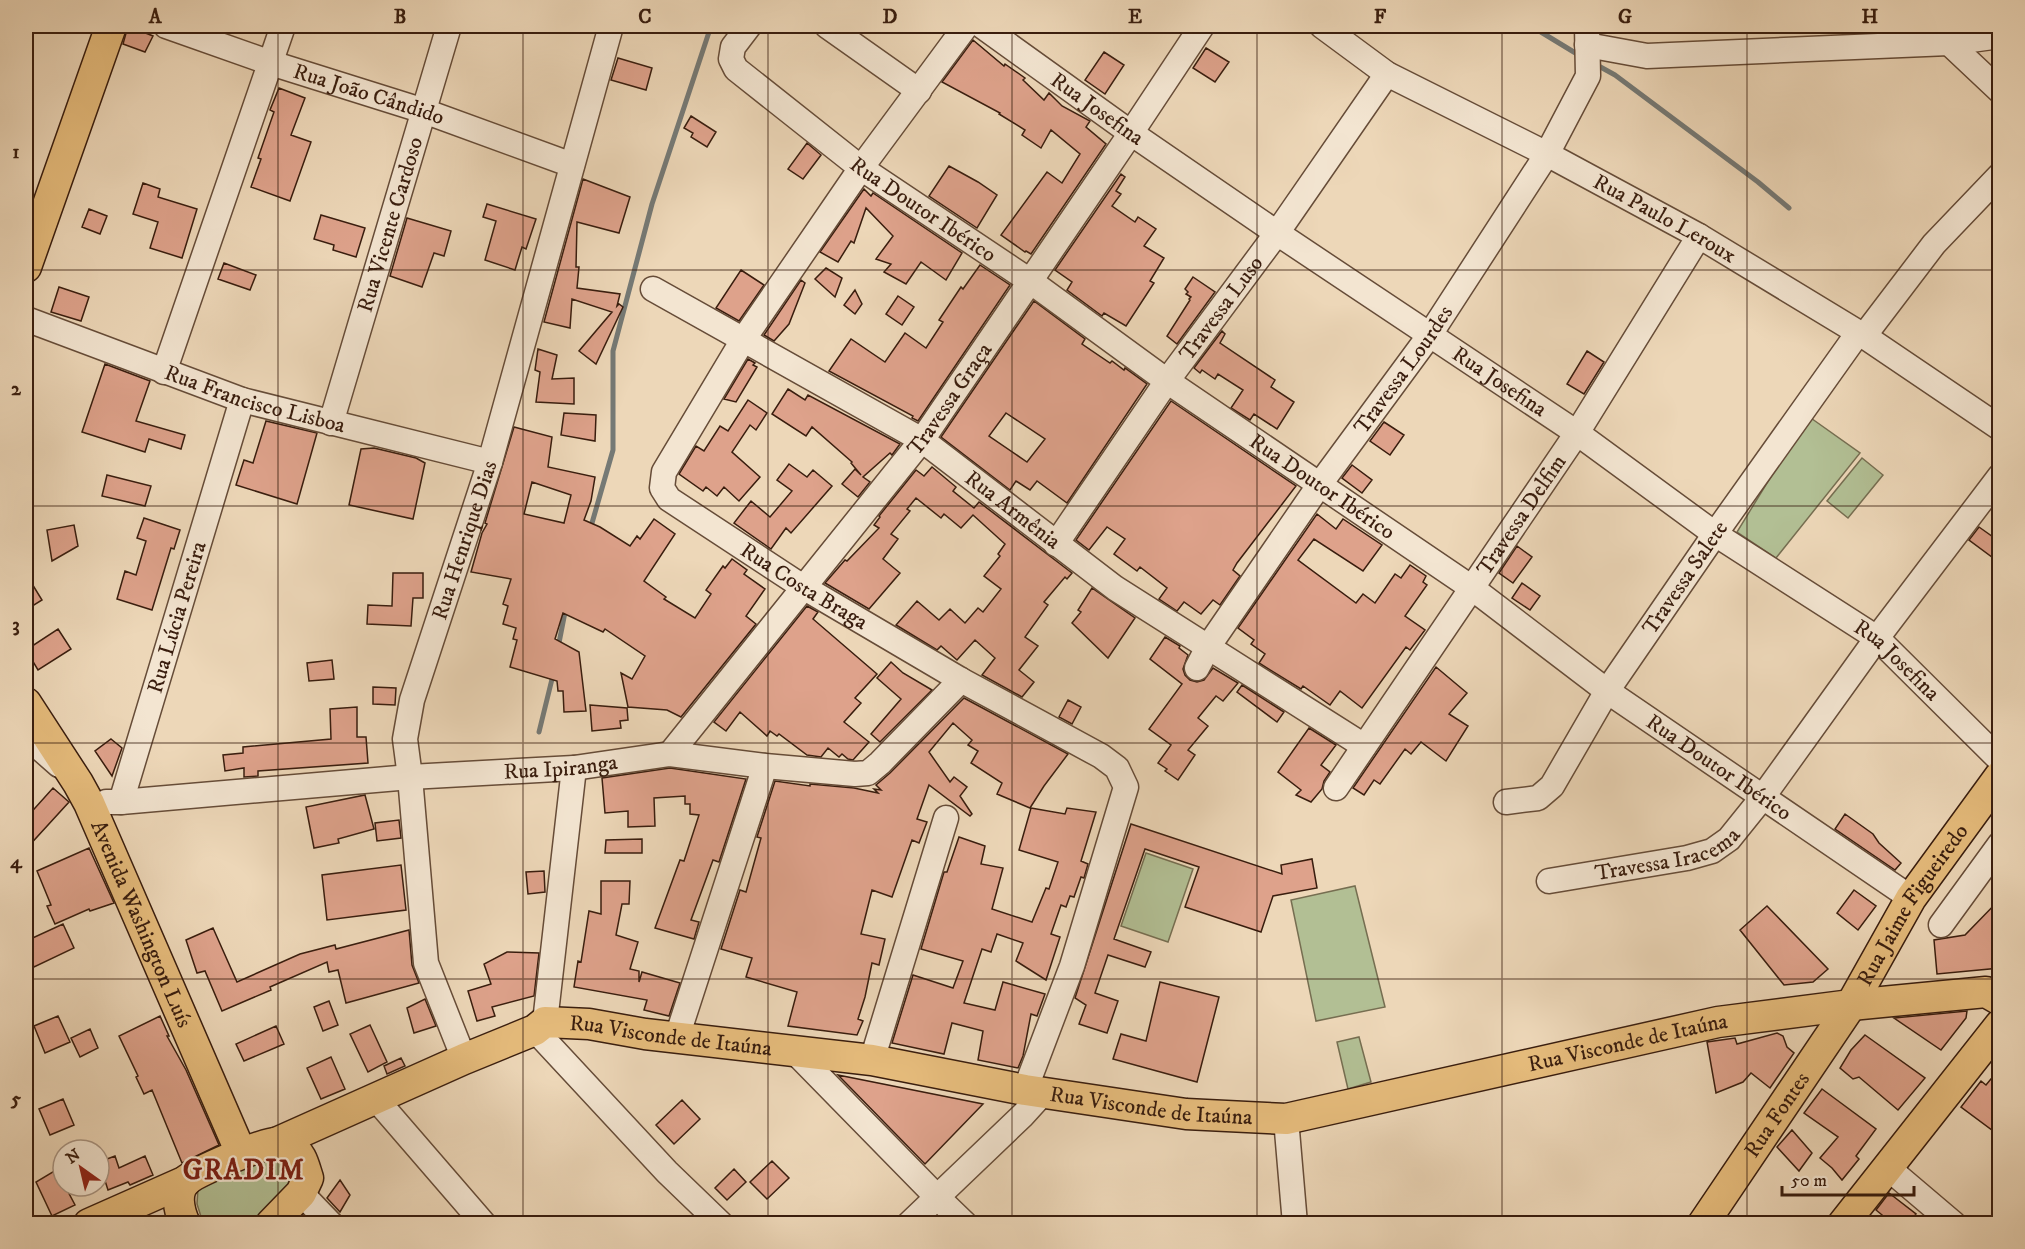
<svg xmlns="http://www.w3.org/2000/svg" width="2025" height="1249" font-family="'IM FELL DW Pica',serif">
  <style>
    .green { fill: #b2bf94; stroke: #766e51; stroke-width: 1.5 }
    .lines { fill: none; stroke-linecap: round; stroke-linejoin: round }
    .stream { stroke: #757975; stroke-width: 5 }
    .building { fill: #dea28b; stroke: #391d0e; stroke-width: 1.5; fill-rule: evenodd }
    .minor-casing { stroke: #664c38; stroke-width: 27 }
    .major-casing { stroke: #391d0e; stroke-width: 33 }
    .minor { stroke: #f3e5d1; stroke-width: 24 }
    .major { stroke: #e6bc7c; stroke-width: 30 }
    .grid { fill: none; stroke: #391d0e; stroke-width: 1.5; stroke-opacity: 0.55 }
    .labels { text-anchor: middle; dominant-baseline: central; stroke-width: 4.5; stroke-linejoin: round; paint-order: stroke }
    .street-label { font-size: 22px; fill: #391d0e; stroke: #f3e5d1 }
    .district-label { font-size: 28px; font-weight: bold; letter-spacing: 1.5px; fill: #7a1f14; stroke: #f3e5d1 }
    .neatline { fill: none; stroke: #391d0e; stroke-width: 2 }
    .grid-label { font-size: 20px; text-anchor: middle; font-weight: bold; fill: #391d0e }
  </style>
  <rect width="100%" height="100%" fill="#edd7b8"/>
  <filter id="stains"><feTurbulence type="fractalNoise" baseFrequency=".00333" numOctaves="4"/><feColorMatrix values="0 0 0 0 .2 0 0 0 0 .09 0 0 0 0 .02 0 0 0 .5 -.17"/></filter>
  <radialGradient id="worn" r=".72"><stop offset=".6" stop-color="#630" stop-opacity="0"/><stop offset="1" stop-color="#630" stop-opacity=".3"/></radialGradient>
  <path class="green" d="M1808 416 1860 453 1776 558 1737 532Z
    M1862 458 1883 475 1848 518 1827 501Z
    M1146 853 1193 869 1168 942 1121 926Z
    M1355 886 1385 1007 1316 1021 1291 900Z
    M1359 1037 1371 1082 1348 1089 1337 1042Z
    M282 1147 305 1168 269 1223H203L197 1204 198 1188Z"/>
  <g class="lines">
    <path class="stream" d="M1531 26 1582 57
      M1595 64 1615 75 1758 182 1789 208
      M590 530 613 450V351L652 204 711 26
      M558 648 566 607
      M539 732 553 675"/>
  </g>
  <path class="building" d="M128 26 153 36 145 52 123 44Z
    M973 40 1004 66 1005 64 1025 78 1023 80 1044 100 1049 93 1062 106 1090 121 1086 127 1106 144 1031 254 1026 251 1025 252 1001 235 1047 172 1062 183 1080 154 1051 130 1041 148 1022 135 1025 130 999 114 1000 113 942 82Z
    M1206 48 1229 62 1215 82 1193 68Z
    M1104 52 1124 65 1105 94 1085 80Z
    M618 58 652 68 646 90 611 80Z
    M279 88 305 98 291 135 311 142 290 201 251 187 261 159 258 158 274 112 270 110Z
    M691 116 716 132 707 147 691 137 693 133 684 128Z
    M807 143 821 155 803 179 788 169Z
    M949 166 978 182 997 195 977 228 929 196Z
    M1121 174 1125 177 1116 191 1121 194 1112 206 1135 222 1138 217 1156 229 1144 246 1164 258 1150 281 1154 283 1126 326 1104 313 1102 316 1067 290 1072 282 1055 270Z
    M583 179 630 197 619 233 577 222 576 267H579L577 288 620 294 617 306 619 304 623 307 596 364 579 351 612 312 572 299 570 328 544 322Z
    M143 183 160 189 158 197 197 209 182 258 150 248 158 222 133 214Z
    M864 189 871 196 873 193 962 253 946 280 921 262 906 284 884 272 891 264 876 259 893 236 866 208 854 243 851 241 838 262 820 252Z
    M487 204 536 219 526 249 522 247 515 270 485 260 496 221 483 217Z
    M89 209 107 216 100 234 82 227Z
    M321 215 365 228 356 257 333 250 334 245 314 239Z
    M407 218 451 231 444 256 434 253 422 287 390 276Z
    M224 263 256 275 250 290 218 279Z
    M980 265 1010 285 918 421 912 418 913 416 829 371 851 339 885 362 905 333 926 348 943 322 939 320 961 287 963 289Z
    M826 268 842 278 835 297 815 279Z
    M741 270 764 285 739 321 716 308Z
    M1193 277 1215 292 1177 344 1167 336 1190 300 1189 299 1191 297 1186 294 1188 292 1185 289Z
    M801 280 805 283 789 324 774 341 764 335Z
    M59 287 89 297 81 321 51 312Z
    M855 290 862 304 855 314 844 305Z
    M898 296 914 307 902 325 886 314Z
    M1034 301 1085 339 1082 344 1110 363 1112 361 1124 370 1125 368 1147 384 1067 503 1037 481 1030 490 1016 481 1010 490 941 437ZM1006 413 1045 439 1027 462 989 436Z
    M1222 331 1225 334 1220 343 1275 380 1271 387 1294 402 1277 429 1254 414 1250 420 1231 408 1243 390 1218 374 1215 379 1202 370 1200 373 1194 368Z
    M538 349 557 355 552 379 574 378V404L536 402 540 372 535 370Z
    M1587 351 1604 362 1584 394 1567 384Z
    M748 359 755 363 753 365 757 367 736 402 724 399Z
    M105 364 150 381 136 421 185 435 181 449 149 439 145 452 82 432Z
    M788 389 805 400 808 395 900 444 892 455 890 453 863 477 870 482 858 497 842 484 855 469 861 475 851 463 852 462 812 427 806 436 772 414Z
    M748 400 767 413 756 430 750 425 732 452 760 477 739 501 724 487 717 496 706 487 703 491 679 474 696 446 704 451 720 426 728 431Z
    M1171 401 1296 486 1237 563 1233 570 1240 576 1220 605 1213 600 1201 614 1184 602 1177 611 1159 599 1167 588 1140 567 1137 571 1114 554 1125 539 1107 527 1089 550 1076 540Z
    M564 413 596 415 595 441 561 435Z
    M266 421 317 433 297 504 236 485 244 460 253 463Z
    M1384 422 1404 435 1390 455 1370 441Z
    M514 427 552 437 548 467 595 477 591 501 584 520 600 527 630 546 637 536 640 539 654 519 675 534 644 581 666 597 664 599 695 618 711 594 706 590 723 566 725 568 732 559 747 570 744 574 765 589 746 616 756 624 681 717 667 710 628 707 621 673 632 679 645 656 605 629 603 632 563 613 555 639 579 652 586 711 564 712 563 691H558L557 681 510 667 517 640 513 639 516 628 503 624 508 606 503 604 511 579 471 572 482 533 487 524 485 523ZM532 482 571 495 564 523 524 514Z
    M374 448 416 458 425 463 413 519 349 505 361 449Z
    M789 464 807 477 813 470 832 486 791 533 786 528 771 549 734 523 751 501 770 517 792 491 777 480Z
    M1352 465 1372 480 1362 493 1342 478Z
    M932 467 956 487 953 491 974 508 979 502 1072 573 1067 579 1065 577 1044 602 1048 605 1025 637 1038 646 1019 670 1034 682 1022 697 982 675 995 658 975 640 957 660 941 646 937 650 896 625 917 601 939 620 950 609 965 623 978 608 983 612 1001 589 984 576 1000 556 998 554 1005 544 973 515 961 528 944 514 941 518 916 498 907 509 910 511 891 534 898 539 883 559 900 573 869 609 825 583 845 560 847 561 879 528 874 525 880 517 879 516 916 470 924 476Z
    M107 475 151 486 145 506 102 496Z
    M1317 514 1336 529 1343 519 1382 545 1363 571 1314 539 1298 560 1356 603 1363 594 1375 603 1395 574 1401 578 1410 565 1426 576 1423 582 1427 585 1405 616 1425 630 1410 650 1406 647 1362 708 1340 691 1330 705 1303 686 1301 689 1259 663 1265 654 1251 644 1254 640 1238 628Z
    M144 518 180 530 174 549 171 548 152 610 117 599 125 571 136 575 146 541 137 538Z
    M74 525 78 546 52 561 47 530Z
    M1979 527 2000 542V563L1969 540Z
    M1517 546 1532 557 1513 583 1499 573Z
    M393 573H423V598H413L411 626 367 624 368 605 392 606Z
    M26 574 42 600 26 610Z
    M1522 583 1540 596 1530 610 1512 598Z
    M1092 588 1135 618 1108 658 1072 623 1081 612 1078 610Z
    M807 606 818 612 813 619 877 674 855 698 861 703 844 722 869 742 853 760 848 759 842 754 839 757 828 748 821 757 807 755 779 734 777 736 770 731 767 736 740 712 726 731 714 722Z
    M58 629 71 649 38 670 26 650Z
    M1165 637 1180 646 1179 648 1188 655 1183 669 1185 675 1190 680 1197 682 1204 680 1213 668 1238 683 1223 701 1216 696 1198 718 1208 726 1188 750 1195 755 1178 780 1165 771 1167 769 1158 763 1171 745 1149 729 1182 684 1150 659Z
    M332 660 334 679 309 681 307 663Z
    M891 662 903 673 932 690 880 742 871 734 901 699 877 678Z
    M1436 667 1467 693 1449 714 1468 726 1446 761 1421 742 1411 754 1405 749 1380 784 1374 780 1364 795 1353 788Z
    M1242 685 1284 712 1277 722 1237 692Z
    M373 687 396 688 395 705 373 704Z
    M964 698 1068 754 1044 786 1030 808 997 794 1002 783 971 763 978 751 968 745 972 740 953 723 929 752 950 782 954 777 967 787 960 796 972 814 970 816 929 785 917 819 927 822 919 843 912 840 892 897 872 890 861 934 885 939 879 965 872 963 865 997 858 1019 863 1021 857 1035 788 1026 797 992 746 977 752 958 721 949 740 890 746 892 761 838 757 837 775 781 810 786V784L854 788 878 793 874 789 881 790 876 785 890 773Z
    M1068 700 1081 707 1072 724 1059 717Z
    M590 705 627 708 628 720 620 721 621 728 592 731Z
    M357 707V737H366L368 763 258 771V776L244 777V768L225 771 223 755 243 753V747L331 739 330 709Z
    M1309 728 1336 745 1321 765 1330 772 1324 781 1322 789 1311 802 1296 795 1301 790 1278 772Z
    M111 739 122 748 112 776 95 751Z
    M670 768 746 779 719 862 713 860 691 920 699 922 694 939 655 928 680 860 684 861 699 815 690 814V804H685V796L654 798 655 826 628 827V811L605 813 602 778Z
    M53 788 69 802 26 849V818Z
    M365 795 374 829 338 839 339 843 314 848 306 807Z
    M1031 808 1065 814 1067 808 1096 812 1081 861 1088 864 1084 878 1081 877 1074 897 1070 896 1066 907 1061 905 1051 934 1060 937 1046 980 1016 961 1023 943 997 934 991 952 982 949 964 1003 995 1010 1003 982 1045 994 1037 1016 1031 1014 1023 1056 1018 1068 978 1060 983 1031 952 1023 944 1054 892 1043 913 975 953 988 963 961 921 949 944 872H947L959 837 985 846 981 864 1003 868 992 909 1032 922 1046 888 1049 889 1058 862 1019 850Z
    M1845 814 1873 834 1879 843 1901 863 1895 870 1835 829Z
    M399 820 401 838 377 841 375 823Z
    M1131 824 1282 874 1281 865 1312 859 1317 888 1273 896 1261 932 1185 907 1199 867 1145 849 1114 939 1151 952 1145 967 1108 955 1095 993 1118 1001 1107 1033 1079 1024 1086 1005 1075 998Z
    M642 839V853H605L606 840Z
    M89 848 114 903 90 911 89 909 55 924 47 906 51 905 37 871Z
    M401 865 406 910 327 920 322 875Z
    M544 871 545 892 528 894 526 872Z
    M601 881H630L629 904H622L616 935 638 942 630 969 639 971V982L642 972 680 983 669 1016 644 1010 647 1000 574 987 578 961 581 962 589 911 601 914Z
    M1854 890 1876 906 1858 930 1837 913Z
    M2000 899V968L1937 974 1934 940 1965 935Z
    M1767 906 1828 969 1813 982 1784 985 1740 930Z
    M63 924 74 948 34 967 26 948V941Z
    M213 928 237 982 300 954 335 945 336 949 409 930 412 965 419 983 346 1003 338 970 329 972 327 962 270 987 271 990 222 1011 205 971 197 973 186 940Z
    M507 952 539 953 534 996 492 1007 495 1016 477 1021 468 991 491 984 484 964Z
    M1160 982 1219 997 1197 1082 1113 1059 1121 1034 1146 1041Z
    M425 999 436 1026 414 1033 407 1008Z
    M329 1001 338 1025 323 1031 314 1007Z
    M1967 1011 1966 1018 1941 1050 1894 1018Z
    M58 1016 70 1042 45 1053 34 1026Z
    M160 1016 169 1036H167L186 1070 219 1145 182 1163 152 1090 144 1094 136 1077 138 1076 119 1036Z
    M370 1025 387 1062 368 1072 350 1034Z
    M276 1026 284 1044 244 1061 236 1044Z
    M90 1029 98 1048 80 1057 71 1038Z
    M1777 1033 1783 1036 1787 1047 1794 1053 1770 1088 1751 1073 1743 1082 1716 1093 1707 1042 1735 1038 1737 1044Z
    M1865 1035 1925 1078 1898 1110 1859 1077 1853 1079 1840 1068 1851 1050Z
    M331 1057 345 1089 321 1099 307 1068Z
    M401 1058 405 1066 387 1074 384 1066Z
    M2000 1068V1136L1961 1107 1981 1081 1986 1085Z
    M838 1075 983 1104 925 1164Z
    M1822 1089 1876 1129 1856 1156 1859 1159 1842 1180 1832 1168 1820 1158 1838 1137 1804 1113Z
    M63 1099 74 1125 50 1135 39 1109Z
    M682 1100 700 1119 674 1144 656 1125Z
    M1792 1130 1812 1153 1799 1171 1777 1147Z
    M115 1156 119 1168 145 1156 153 1175 130 1185 128 1182 108 1190 99 1162Z
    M772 1161 789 1178 767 1199 750 1182Z
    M734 1169 746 1182 727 1200 715 1188Z
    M56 1170 63 1186H65L75 1205 52 1216 36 1182Z
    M340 1180 350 1195 340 1212 327 1198Z
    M1889 1193 1916 1214 1908 1224H1893L1876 1210Z"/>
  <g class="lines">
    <defs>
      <g id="minor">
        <path id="s1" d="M166 26 271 63 424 111 572 165"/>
        <path id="s2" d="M749 26 733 47 731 59 736 69 861 168 1030 281 1167 381 1472 588 1607 691 1911 898"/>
        <path d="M827 26 919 91"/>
        <path id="s3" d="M966 26 861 168 743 340 664 472 662 488 669 499 803 587 961 680 1101 756 1117 768 1126 787 1072 966 1025 1090"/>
        <path id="s4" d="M982 26 1131 133 1277 233 1577 433 1715 534 1877 638 2000 760"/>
        <path id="s5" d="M1322 26 1387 74 1547 154 1699 236 1864 336 2000 428"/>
        <path d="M1949 43 2000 91"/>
        <path d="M1587 45 1647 56 1949 43 2000 36"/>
        <path id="s6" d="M653 289 922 440 1115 588 1364 746"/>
        <path id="s7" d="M26 319 242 400 490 462"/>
        <path d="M1864 336 1934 244 2000 175"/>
        <path d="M164 372 283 26"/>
        <path id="s8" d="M331 423 449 26"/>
        <path id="s9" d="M1056 544 1167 381 1277 233 1387 74"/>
        <path id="s10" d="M1197 668 1208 647 1320 484 1429 336 1547 154 1588 76 1587 26"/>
        <path d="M26 736 59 765"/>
        <path id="s11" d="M670 754 922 440 1131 133 1202 26"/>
        <path id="s12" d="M1336 788 1577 433 1699 236"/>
        <path id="s13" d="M106 802H121L242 400"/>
        <path id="s14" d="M121 802 410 777 574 768 670 754 765 766 855 774 868 773 880 763 961 680"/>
        <path id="s15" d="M1506 802 1538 798 1552 786 1607 691 1715 534 1858 333"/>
        <path id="s16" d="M1549 881 1687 858 1712 851 1729 839 1762 798 1877 638 2000 476"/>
        <path d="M1941 925 2000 844"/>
        <path d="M545 1022 574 768"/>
        <path d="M535 1030 667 1172 721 1224"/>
        <path d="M677 1037 765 766"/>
        <path d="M794 1051 937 1197 965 1224"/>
        <path id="s17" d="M464 1059 426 963 410 777 405 739 412 700 490 462 611 26"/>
        <path d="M872 1060 946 818"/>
        <path d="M376 1099 484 1224"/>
        <path d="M1286 1119 1295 1224"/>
        <path d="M1888 1168 1954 1224"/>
        <path d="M301 1193 331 1224"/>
        <path d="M909 1224 1023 1115 1043 1093"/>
      </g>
      <g id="major">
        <path d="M26 267 111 26"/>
        <path id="s18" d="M26 703 78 783 89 803 241 1153"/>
        <path id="s19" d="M276 1143 464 1059 535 1030 545 1022 589 1024 645 1034 872 1060 1025 1090 1186 1114 1286 1119 1718 1022 1851 1005 1986 992 2000 1000"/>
        <path d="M89 1224 186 1181"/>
        <path d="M185 1224C179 1211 174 1191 187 1180 196 1172 265 1142 276 1143 280 1143 287 1145 290 1147 302 1153 304 1166 308 1178L301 1193 271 1224"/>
        <path id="s20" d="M1703 1224 1851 1005 1911 898 2000 776"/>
        <path d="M1843 1224 2000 1025"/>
      </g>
    </defs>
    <use href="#minor" class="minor-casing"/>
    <use href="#major" class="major-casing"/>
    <use href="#minor" class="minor"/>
    <use href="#major" class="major"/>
  </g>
  <path class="grid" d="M278 26V1224M523 26V1224M768 26V1224M1012 26V1224M1257 26V1224M1502 26V1224M1747 26V1224M26 270H2000M26 506H2000M26 743H2000M26 979H2000"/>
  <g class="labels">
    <g class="street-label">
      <text stroke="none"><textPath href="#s1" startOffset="214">Rua João Cândido</textPath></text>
      <text stroke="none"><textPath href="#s4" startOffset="142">Rua Josefina</textPath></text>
      <text stroke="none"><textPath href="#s2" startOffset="284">Rua Doutor Ibérico</textPath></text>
      <text stroke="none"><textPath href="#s5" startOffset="394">Rua Paulo Leroux</textPath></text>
      <text stroke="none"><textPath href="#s8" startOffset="207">Rua Vicente Cardoso</textPath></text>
      <text stroke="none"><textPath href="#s9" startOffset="288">Travessa Luso</textPath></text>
      <text stroke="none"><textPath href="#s10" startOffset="363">Travessa Lourdes</textPath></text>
      <text stroke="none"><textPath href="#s4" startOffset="628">Rua Josefina</textPath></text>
      <text stroke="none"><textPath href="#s7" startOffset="243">Rua Francisco Lisboa</textPath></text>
      <text stroke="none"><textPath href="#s11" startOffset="452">Travessa Graça</textPath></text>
      <text stroke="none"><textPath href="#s2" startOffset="770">Rua Doutor Ibérico</textPath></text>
      <text stroke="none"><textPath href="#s6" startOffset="423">Rua Armênia</textPath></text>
      <text stroke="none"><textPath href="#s12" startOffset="330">Travessa Delfim</textPath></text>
      <text stroke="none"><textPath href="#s17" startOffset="536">Rua Henrique Dias</textPath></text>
      <text stroke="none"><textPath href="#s15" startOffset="298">Travessa Salete</textPath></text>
      <text stroke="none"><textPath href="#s3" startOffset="729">Rua Costa Braga</textPath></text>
      <text stroke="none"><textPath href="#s13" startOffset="208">Rua Lúcia Pereira</textPath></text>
      <text stroke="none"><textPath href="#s4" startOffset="1114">Rua Josefina</textPath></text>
      <text stroke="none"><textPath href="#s14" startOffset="441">Rua Ipiranga</textPath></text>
      <text stroke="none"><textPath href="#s2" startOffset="1256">Rua Doutor Ibérico</textPath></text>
      <text stroke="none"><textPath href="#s16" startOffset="122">Travessa Iracema</textPath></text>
      <text stroke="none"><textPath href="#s20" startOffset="382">Rua Jaime Figueiredo</textPath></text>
      <text stroke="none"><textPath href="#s18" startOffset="250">Avenida Washington Luís</textPath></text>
      <text stroke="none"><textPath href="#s19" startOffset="422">Rua Visconde de Itaúna</textPath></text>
      <text stroke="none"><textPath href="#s19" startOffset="1394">Rua Visconde de Itaúna</textPath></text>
      <text stroke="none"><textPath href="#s19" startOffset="908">Rua Visconde de Itaúna</textPath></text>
      <text stroke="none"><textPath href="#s20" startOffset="132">Rua Fontes</textPath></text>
    </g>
    <g class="district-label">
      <text x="244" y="1170">GRADIM</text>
    </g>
  </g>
  <rect width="2025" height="1249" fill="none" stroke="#edd7b8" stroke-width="66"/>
  <g transform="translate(81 1168) rotate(326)"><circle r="28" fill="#f3e5d1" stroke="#a99583" stroke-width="1.5"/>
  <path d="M0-4.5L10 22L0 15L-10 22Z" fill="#8f2418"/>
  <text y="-9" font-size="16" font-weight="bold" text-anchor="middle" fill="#391d0e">N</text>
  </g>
  <path d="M1782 1186v9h132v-9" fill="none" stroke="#391d0e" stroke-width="3"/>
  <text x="1791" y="1186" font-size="18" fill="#391d0e" stroke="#f3e5d1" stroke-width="4.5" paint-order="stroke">50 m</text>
  <rect x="33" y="33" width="1959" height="1183" class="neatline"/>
  <g class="grid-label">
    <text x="155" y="23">A</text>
    <text x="400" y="23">B</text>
    <text x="645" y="23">C</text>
    <text x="890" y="23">D</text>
    <text x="1135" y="23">E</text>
    <text x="1380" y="23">F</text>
    <text x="1625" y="23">G</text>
    <text x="1870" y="23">H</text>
    <text x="16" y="158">1</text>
    <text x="16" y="395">2</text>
    <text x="16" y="631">3</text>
    <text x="16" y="868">4</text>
    <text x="16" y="1105">5</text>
  </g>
  <rect width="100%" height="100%" filter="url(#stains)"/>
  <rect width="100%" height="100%" fill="url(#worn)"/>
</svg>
